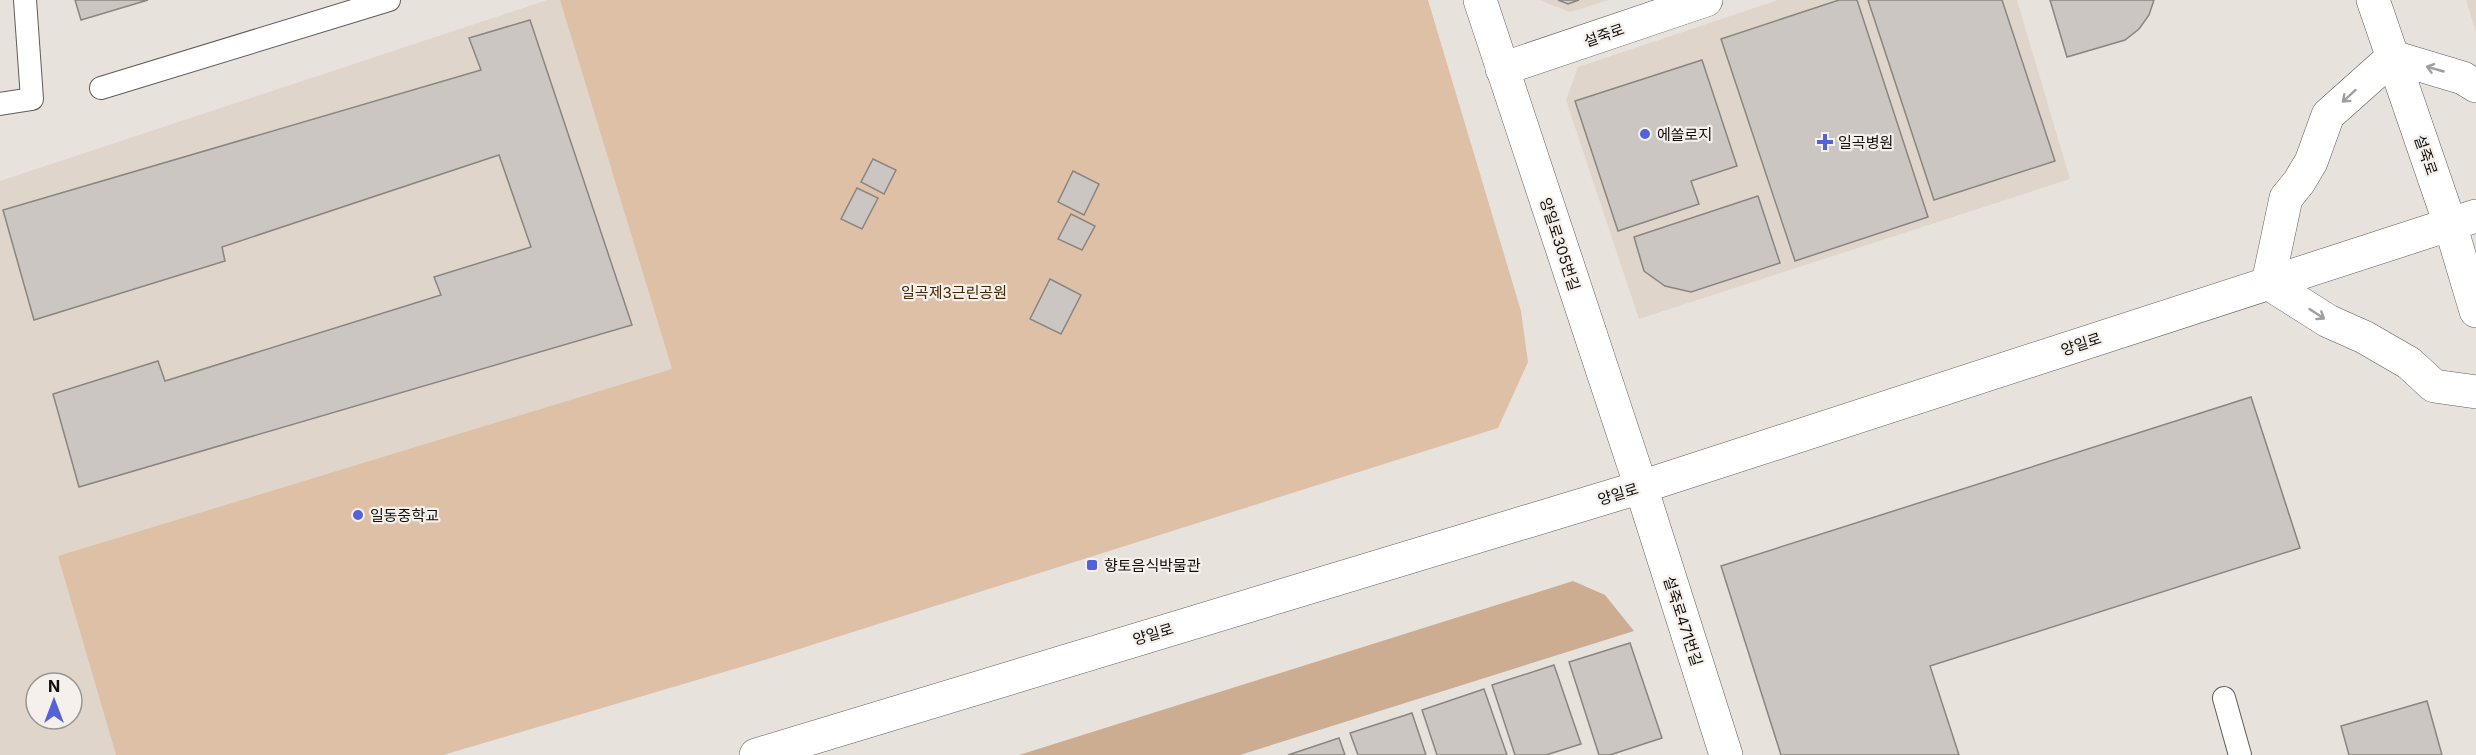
<svg xmlns="http://www.w3.org/2000/svg" width="2476" height="755" font-family="Inter,'Noto Sans KR',sans-serif">
  <style>
    .built { fill: #e0d5ca; fill-rule: evenodd }
    .green { fill: #dec0a6 }
    .forest { fill: #ccad91 }
    .building { fill: #ccc6c2; stroke: #8a8580; stroke-width: 1.5 }
    .lines { fill: none; stroke-linecap: round; stroke-linejoin: round }
    .service-casing { stroke: #615c58; stroke-width: 24 }
    .minor-casing { stroke: #615c58; stroke-width: 34 }
    .tertiary-casing { stroke: #615c58; stroke-width: 34 }
    .secondary-casing { stroke: #615c58; stroke-width: 34 }
    .service { stroke: #fff; stroke-width: 22 }
    .minor { stroke: #fff; stroke-width: 33 }
    .tertiary { stroke: #fff; stroke-width: 33 }
    .secondary { stroke: #fff; stroke-width: 33 }
    .oneway { stroke: #9f9f9e }
    .poi-dot { fill: #5462d9; stroke: #f5f0eb; stroke-width: 2 }
    .labels { text-anchor: middle; dominant-baseline: central; stroke-width: 4.5; stroke-linejoin: round; paint-order: stroke }
    .street-label { font-size: 15px; fill: #100e0c; stroke: #f5f0eb }
    .poi-label { font-size: 15px; fill: #100e0c; stroke: #f5f0eb; text-anchor: start }
    .park-label { font-size: 15px; fill: #452602; stroke: #f5f0eb }
  </style>
  <rect width="100%" height="100%" fill="#e8e2dd"/>
  <path class="built" d="M547 0H560L761 661 443 755H0V181ZM36 683H72V719H36Z
    M1539 0H1609L1570 12Z
    M1778 0H2017L2070 179 1639 319 1566 100 1578 67Z
    M2466 0H2476V32Z"/>
  <path class="green" d="M560 0H1428L1521 311 1528 362 1498 428 761 661 443 755H116L58 556 672 369Z"/>
  <path class="forest" d="M1573 581 1605 595 1634 631 1240 755H1019Z"/>
  <path class="building" d="M75 0H148L81 20Z
    M1558 0H1579L1568 4Z
    M1839 0H1857L1928 217 1795 261 1721 39Z
    M1868 0H2002L2055 161 1934 200Z
    M2050 0H2154L2149 15 2139 29 2125 40 2067 57Z
    M530 20 632 325 79 487 53 394 158 361 165 381 441 295 434 277 531 247 499 155 222 247 225 261 34 320 3 210 481 70 469 38Z
    M1702 60 1737 166 1691 181 1699 204 1618 231 1575 101Z
    M873 159 896 170 884 194 861 182Z
    M1073 171 1099 184 1084 215 1058 202Z
    M857 188 878 198 862 229 841 219Z
    M1758 196 1780 263 1691 292 1665 286 1644 271 1634 237Z
    M1071 214 1095 226 1082 250 1058 239Z
    M1050 279 1081 295 1061 334 1030 319Z
    M2251 397 2300 548 1930 666 1959 755H1781L1721 566Z
    M1630 643 1662 738 1610 755H1599L1569 662Z
    M1554 665 1581 744 1546 755H1515L1492 685Z
    M1484 689 1507 755H1437L1422 710Z
    M2427 701 2442 755H2349L2341 726Z
    M1412 713 1426 755H1358L1350 733Z
    M1339 738 1345 755H1288Z"/>
  <g class="lines">
    <defs>
      <path id="service" d="M101 88 389 0
        M0 104 32 99 25 0
        M2224 698 2240 755"/>
      <path id="minor" d="M1502 69 1706 0
        M1641 487 1726 755"/>
      <path id="tertiary" d="M1480 0 1641 487"/>
      <path id="secondary" d="M2373 0 2450 224 2476 311
        M2393 57 2463 78 2476 86
        M2268 283 2286 198 2299 182 2311 162 2328 115 2393 57
        M2268 283 2328 321 2364 337 2409 363 2434 386 2476 392
        M756 755 1641 487 2476 216"/>
    </defs>
    <use href="#service" class="service-casing"/>
    <use href="#minor" class="minor-casing"/>
    <use href="#tertiary" class="tertiary-casing"/>
    <use href="#secondary" class="secondary-casing"/>
    <use href="#service" class="service"/>
    <use href="#minor" class="minor"/>
    <use href="#tertiary" class="tertiary"/>
    <use href="#secondary" class="secondary"/>
  </g>
  <defs><path id="oneway-shaft" d="M-6 0H5M1.5-3L5.5 0L1.5 3" fill="none" stroke-width="1.6" stroke-linecap="round" stroke-linejoin="round" transform="scale(1.5)"/></defs>
  <g class="oneway">
    <use href="#oneway-shaft" transform="translate(2435 69) rotate(-164)"/>
    <use href="#oneway-shaft" transform="translate(2349 96) rotate(138)"/>
    <use href="#oneway-shaft" transform="translate(2317 314) rotate(33)"/>
  </g>
  <g class="poi-dot">
    <circle cx="1645" cy="134" r="6"/>
    <path d="M1822 133h6v6h6v6h-6v6h-6v-6h-6v-6h6z"/>
    <circle cx="358" cy="515" r="6"/>
    <rect x="1086" y="559" width="12" height="12" rx="3"/>
  </g>
  <g class="labels">
    <g class="street-label">
      <text transform="translate(1604 35) rotate(-19)">설죽로</text>
      <text transform="translate(2426 155) rotate(71)">설죽로</text>
      <text transform="translate(1560 244) rotate(72)">양일로305번길</text>
      <text transform="translate(2081 344) rotate(-18)">양일로</text>
      <text transform="translate(1618 494) rotate(-17)">양일로</text>
      <text transform="translate(1683 621) rotate(72)">설죽로471번길</text>
      <text transform="translate(1153 634) rotate(-17)">양일로</text>
    </g>
    <g class="poi-label">
      <text x="1657" y="134">에쏠로지</text>
      <text x="1838" y="142">일곡병원</text>
      <text x="370" y="515">일동중학교</text>
      <text x="1104" y="565">향토음식박물관</text>
    </g>
    <g class="park-label">
      <text x="954" y="292">일곡제3근린공원</text>
    </g>
  </g>
  <g transform="translate(54 701)"><circle r="28" fill="#f5f0eb" stroke="#999692" stroke-width="1.5"/>
  <path d="M0-4.5L10 22L0 15L-10 22Z" fill="#5462d9"/>
  <text y="-9" font-size="16" font-weight="bold" text-anchor="middle" fill="#100e0c">N</text>
  </g>
</svg>
